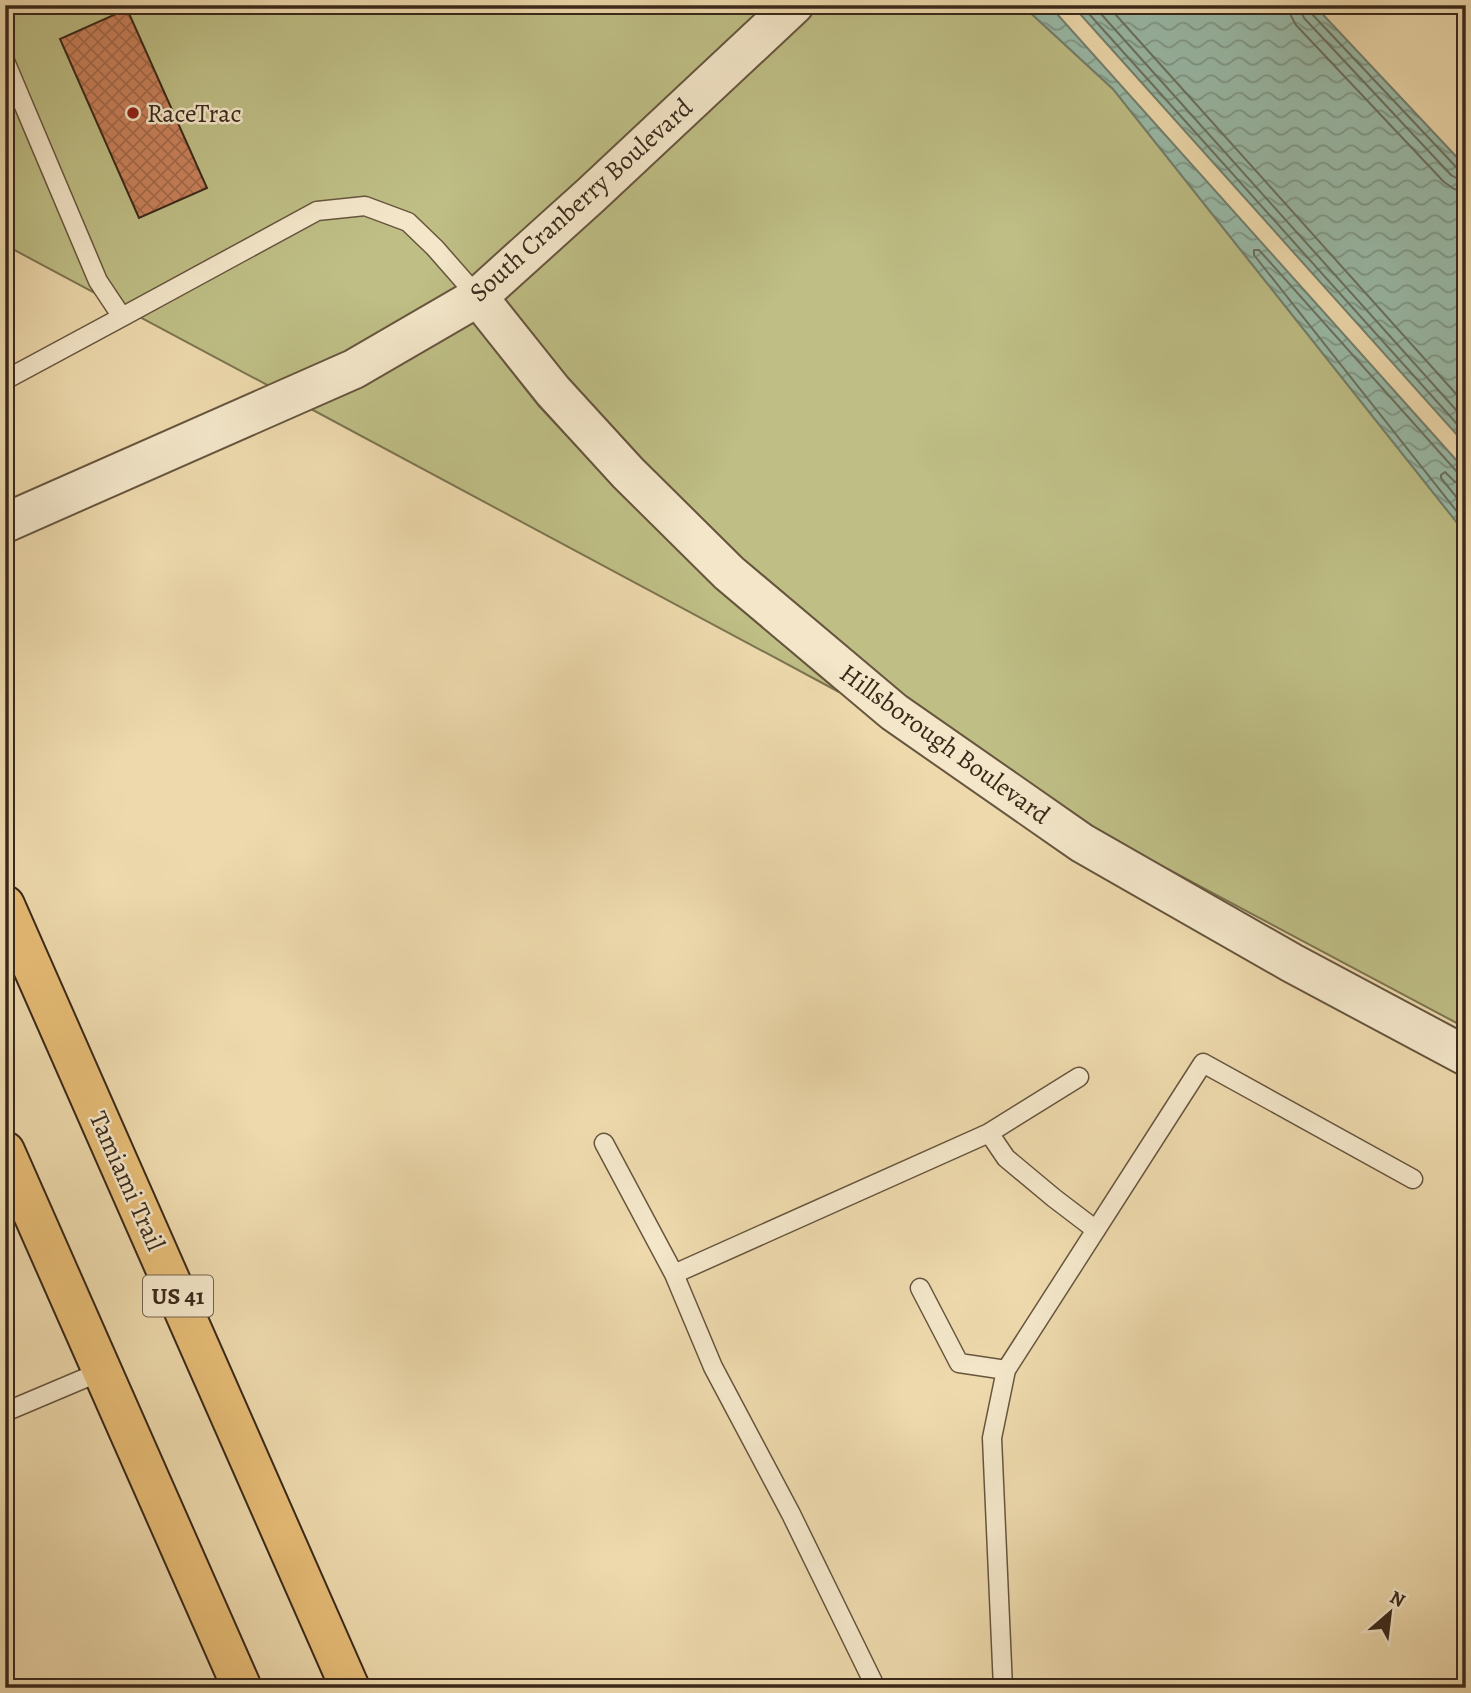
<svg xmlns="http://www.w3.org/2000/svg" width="1471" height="1693" font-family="Alegreya,serif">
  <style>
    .green { fill: #bebe85; stroke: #7c7450; stroke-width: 2 }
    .water { fill: url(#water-waves); stroke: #73806f; stroke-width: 2 }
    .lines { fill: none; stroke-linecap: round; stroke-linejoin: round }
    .shore { stroke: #6a7261; stroke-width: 2 }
    .building { fill: url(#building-cross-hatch); stroke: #3a291a; stroke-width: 2 }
    .service-casing { stroke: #67553e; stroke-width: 21 }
    .tertiary-casing { stroke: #67553e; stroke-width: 42 }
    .primary-casing { stroke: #3a291a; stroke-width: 42 }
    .service { stroke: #f3e6c9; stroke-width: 18 }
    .tertiary { stroke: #f3e6c9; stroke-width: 38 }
    .primary { stroke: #e6bc76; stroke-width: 38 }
    .poi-dot { fill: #8f2418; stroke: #f3e6c9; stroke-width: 2.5 }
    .labels { text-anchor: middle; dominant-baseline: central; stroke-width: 5; stroke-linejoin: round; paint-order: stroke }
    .shield { fill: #f3e6c9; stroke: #72624e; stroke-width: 2 }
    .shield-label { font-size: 24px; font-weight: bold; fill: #3a291a }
    .poi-label { font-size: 26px; fill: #3a291a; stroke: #f3e6c9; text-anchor: start }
    .street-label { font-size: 26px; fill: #3a291a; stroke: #f3e6c9 }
  </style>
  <defs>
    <pattern id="water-waves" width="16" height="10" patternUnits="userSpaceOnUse" patternTransform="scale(1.75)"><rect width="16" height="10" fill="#99baa8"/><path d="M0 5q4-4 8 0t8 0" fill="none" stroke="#7e9788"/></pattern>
    <pattern id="building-cross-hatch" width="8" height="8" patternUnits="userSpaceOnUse" patternTransform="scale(1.75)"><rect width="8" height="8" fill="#c9815b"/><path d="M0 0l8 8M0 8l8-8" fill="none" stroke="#a46a4a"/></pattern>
  </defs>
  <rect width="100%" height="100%" fill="#edd9ac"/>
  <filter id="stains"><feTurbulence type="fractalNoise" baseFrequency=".00286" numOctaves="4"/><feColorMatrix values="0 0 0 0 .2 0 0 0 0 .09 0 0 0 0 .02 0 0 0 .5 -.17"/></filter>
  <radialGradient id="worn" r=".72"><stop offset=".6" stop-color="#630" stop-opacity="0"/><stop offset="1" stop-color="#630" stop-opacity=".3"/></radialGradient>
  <path class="green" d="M5 5H767L580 180 468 281 347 352 269 386 5 245Z
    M821 5H1022L1113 89 1466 534V1028L1160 865 1092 826 905 696 742 558 641 458 567 377 504 298 603 209Z
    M473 322 539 406 615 487 717 589 839 692 311 409 361 387Z"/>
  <path class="water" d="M1022 5H1049L1466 471V534L1113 89Z
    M1072 5H1314L1466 167V445Z"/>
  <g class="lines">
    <path class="shore" d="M1081 5 1466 434
      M1093 5 1466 421
      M1107 5 1466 405
      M1290 5 1291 16 1296 25 1444 182 1454 189 1466 191
      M1300 5 1301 12 1304 18 1451 175 1458 179 1466 180
      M1309 5 1311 13 1458 169 1466 172
      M1466 475 1458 473 1259 250H1254V255L1466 523
      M1466 484 1455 482 1445 472 1441 475V478L1466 509"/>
  </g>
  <path class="building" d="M127 9 207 188 139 218 60 39Z"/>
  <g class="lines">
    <defs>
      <path id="service" d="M5 61 98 281 122 317 317 211 365 206 408 222 435 248 478 297
        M5 380 122 317
        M1079 1077 989 1133 1006 1158 1054 1198 1096 1230
        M604 1143 674 1274
        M920 1288 959 1363 1006 1370
        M5 1412 102 1371
        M876 1688 791 1514 713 1367 674 1274 989 1133
        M1003 1688 992 1438 1006 1370 1203 1063 1413 1179"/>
      <path id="tertiary" d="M478 297 553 391 628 473 729 573 894 712 1082 843 1292 963 1466 1056
        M5 523 354 369 478 297 591 195 794 5"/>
      <path id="primary" d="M5 905 350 1688
        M5 1151 242 1688"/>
    </defs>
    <use href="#service" class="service-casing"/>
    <use href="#tertiary" class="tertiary-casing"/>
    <use href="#primary" class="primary-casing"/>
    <use href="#service" class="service"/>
    <use href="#tertiary" class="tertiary"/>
    <use href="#primary" class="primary"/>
  </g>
  <circle class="poi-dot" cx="133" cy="113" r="7"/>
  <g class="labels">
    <rect class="shield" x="143" y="1275.5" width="70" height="41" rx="5"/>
    <g class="shield-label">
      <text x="178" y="1296">US 41</text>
    </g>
    <g class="poi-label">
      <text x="147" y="113">RaceTrac</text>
    </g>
    <g class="street-label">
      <text transform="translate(581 200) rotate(-42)">South Cranberry Boulevard</text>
      <text transform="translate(945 744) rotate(36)">Hillsborough Boulevard</text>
      <text transform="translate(127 1181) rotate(66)">Tamiami Trail</text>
    </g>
  </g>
  <rect width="1471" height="1693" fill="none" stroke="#edd9ac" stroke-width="28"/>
  <rect x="7" y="7" width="1457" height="1679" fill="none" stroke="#3a291a" stroke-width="3.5"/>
  <rect x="14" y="14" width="1443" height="1665" fill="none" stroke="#3a291a" stroke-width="2"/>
  <g transform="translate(1390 1613) rotate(28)" stroke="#f3e6c9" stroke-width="5" paint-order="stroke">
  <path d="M0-5L12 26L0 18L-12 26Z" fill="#3a291a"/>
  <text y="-10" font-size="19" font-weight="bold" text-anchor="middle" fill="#3a291a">N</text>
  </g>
  <rect width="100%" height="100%" filter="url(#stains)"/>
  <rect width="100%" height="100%" fill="url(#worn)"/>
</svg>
